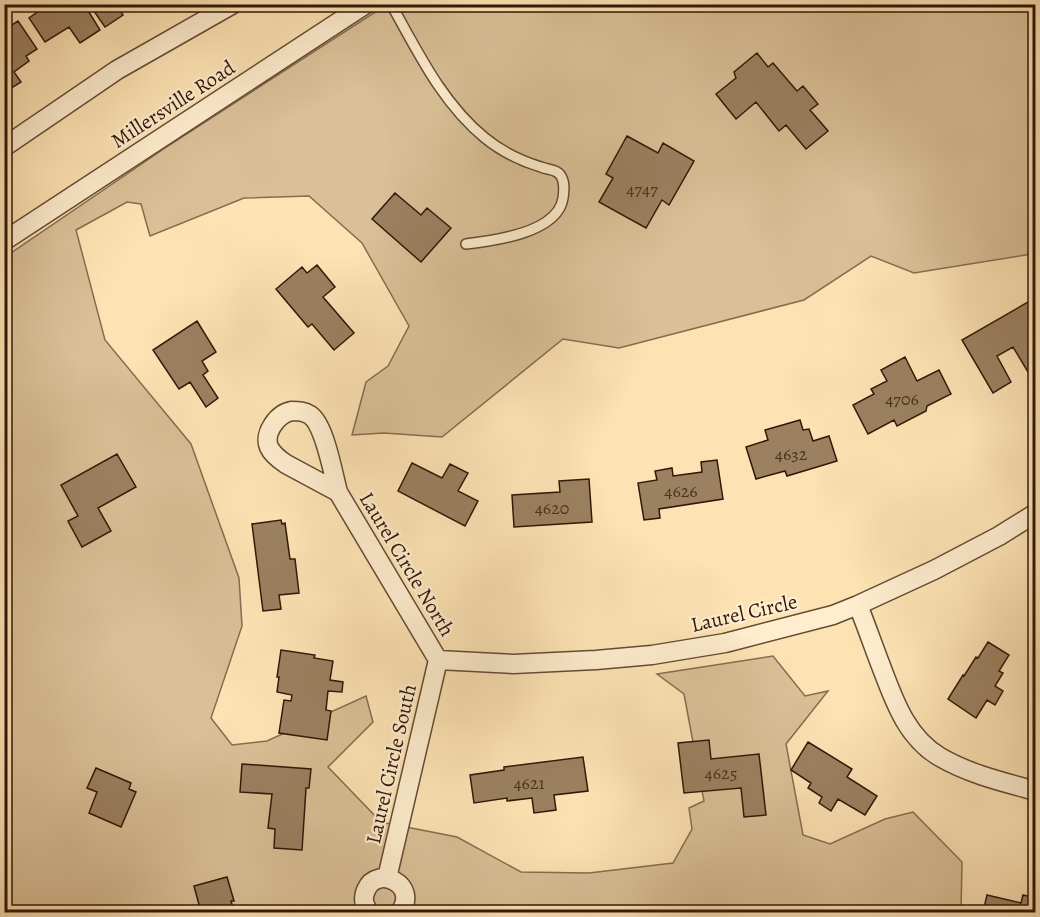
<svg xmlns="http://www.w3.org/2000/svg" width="1040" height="917" font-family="Alegreya,serif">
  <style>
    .green { fill: #dac097; stroke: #866c50; stroke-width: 1.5 }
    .building { fill: #9b8161; stroke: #311708; stroke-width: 1.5 }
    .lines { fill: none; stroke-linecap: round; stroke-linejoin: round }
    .service-casing { stroke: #644a33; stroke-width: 12 }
    .minor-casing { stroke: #644a33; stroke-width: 21 }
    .service { stroke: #feedce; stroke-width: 9 }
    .minor { stroke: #feedce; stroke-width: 18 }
    .labels { text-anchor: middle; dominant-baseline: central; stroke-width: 4.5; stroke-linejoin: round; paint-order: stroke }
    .number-label { font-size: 18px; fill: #4c321e }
    .street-label { font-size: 21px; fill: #311708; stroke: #feedce }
  </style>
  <rect width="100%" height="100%" fill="#fde3b4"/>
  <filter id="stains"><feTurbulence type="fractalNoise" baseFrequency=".00333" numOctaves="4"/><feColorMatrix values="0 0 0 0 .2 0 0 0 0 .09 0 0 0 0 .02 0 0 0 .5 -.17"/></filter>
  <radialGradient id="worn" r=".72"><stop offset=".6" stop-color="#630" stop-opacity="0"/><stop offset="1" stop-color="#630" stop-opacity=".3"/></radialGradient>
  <path class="green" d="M386 5H1035V249L1026 255 914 273 871 256 804 300 619 348 563 339 442 437 384 433 352 435 366 382 388 366 409 326 362 243 309 196 244 198 150 236 141 204 127 202 76 230 105 340 191 444 239 578 242 626 211 718 232 745 267 741 366 696 373 722 328 767 381 822 457 837 521 872 589 873 673 863 692 829 689 808 704 801 684 694 657 674 773 656 805 696 828 691 786 744 803 835 830 844 885 819 913 812 962 862 961 912H5V257L171 144Z"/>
  <path class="building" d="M49 4H84L100 30 80 43 69 27 45 42 29 18Z
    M89 4H116L123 15 105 27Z
    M18 21 37 49 26 56 29 61 14 72 21 82 5 92 4 30Z
    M757 53 768 67 773 63 797 91 803 86 818 104 810 110 828 131 806 149 786 125 779 131 756 102 736 119 716 94 736 78 734 72Z
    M627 136 658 153 663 143 694 161 669 205 662 200 646 228 599 202 613 178 606 174Z
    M395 193 421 215 427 208 451 228 421 262 372 219Z
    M317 265 335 287 323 297 354 333 334 350 312 324 308 327 276 289 302 267 307 273Z
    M1035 298 1036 334 1031 337 1036 344V368L1028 372 1013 347 997 356 1011 382 993 393 962 340Z
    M197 321 216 352 202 361 208 371 203 375 218 398 206 407 190 382 179 389 153 350Z
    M905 357 917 381 939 370 951 394 927 406 926 411 897 426 894 420 868 434 853 405 874 394 871 389 887 381 881 370Z
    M800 420 803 430 809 429 813 441 829 436 837 461 787 476 785 471 756 479 746 447 768 440 765 430Z
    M117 454 136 487 98 508 111 531 82 547 68 521 78 516 61 485Z
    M717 460 723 499 659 509 660 518 644 520 638 483 657 480 655 471 672 468 673 476 702 472 701 462Z
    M412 463 442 478 450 464 468 473 458 491 478 501 465 526 398 491Z
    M589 479 592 522 514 527 512 495 560 492 559 481Z
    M281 520 282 524 285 523 290 559H295L299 593 279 595 281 609 263 611 252 524Z
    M988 642 1009 655 999 671 1003 673 995 686 1003 691 995 705 987 700 976 718 948 699 963 675 964 676 976 657 978 658Z
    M281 650 315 655 314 658 333 661 330 680 343 682 342 692 328 691 326 710 331 711 327 740 279 733 284 700 291 701 292 695 277 692 279 677H277Z
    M709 740 711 759 759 754 766 815 744 817 741 788 684 793 678 743Z
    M808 742 852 769 847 777 877 796 865 815 838 799 831 811 819 803 822 797 808 788 811 783 791 770Z
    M583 757 588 791 554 795 556 810 534 813 532 798 507 801V798L474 803 470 775 504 770V767Z
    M242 764 311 769 309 788H306L302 850 274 848 275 829 268 828 272 794 240 792Z
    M96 768 131 783 129 789 136 792 121 827 89 813 97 792 87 788Z
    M227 877 234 901H231L234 912H201L194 886Z
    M987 895 1021 903 1023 895 1036 898V912H983Z"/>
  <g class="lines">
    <defs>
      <path id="service" d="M391 4C418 52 442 103 485 138 501 151 521 161 541 167 548 170 557 169 561 176 565 183 564 191 563 198 558 233 493 241 466 244"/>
      <path id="minor" d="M4 147 117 70 233 4
        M4 241 366 4
        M292 411C299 411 304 411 310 415 325 425 333 474 338 492L286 464C280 460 272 454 269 447 263 433 278 413 292 411Z
        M338 492 438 660
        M858 605C866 625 873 645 881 666 894 700 906 737 940 757 969 774 1003 782 1036 791
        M438 660 513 664 596 660 652 655 725 643 833 615 858 605 934 570 999 536 1036 513
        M387 878 438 660
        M369 912C364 905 362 899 366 890 377 864 420 885 400 912"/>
    </defs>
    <use href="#service" class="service-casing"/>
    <use href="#minor" class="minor-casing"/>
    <use href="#service" class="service"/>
    <use href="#minor" class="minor"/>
  </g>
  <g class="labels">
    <g class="number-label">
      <text x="642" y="189">4747</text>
      <text x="902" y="399">4706</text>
      <text x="791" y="454">4632</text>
      <text x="681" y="491">4626</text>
      <text x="552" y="508">4620</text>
      <text x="721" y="773">4625</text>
      <text x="529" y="783">4621</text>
    </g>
    <g class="street-label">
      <text transform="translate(173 104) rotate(-33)">Millersville Road</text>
      <text transform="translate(407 564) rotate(59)">Laurel Circle North</text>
      <text transform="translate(744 613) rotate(-13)">Laurel Circle</text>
      <text transform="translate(391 764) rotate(-77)">Laurel Circle South</text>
    </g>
  </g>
  <rect width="1040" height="917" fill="none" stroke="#fde3b4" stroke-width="24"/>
  <rect x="6" y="6" width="1028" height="905" fill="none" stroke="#311708" stroke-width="3"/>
  <rect x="12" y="12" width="1016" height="893" fill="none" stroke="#311708" stroke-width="1.5"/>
  <rect width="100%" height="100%" filter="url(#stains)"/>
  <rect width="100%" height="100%" fill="url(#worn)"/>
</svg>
